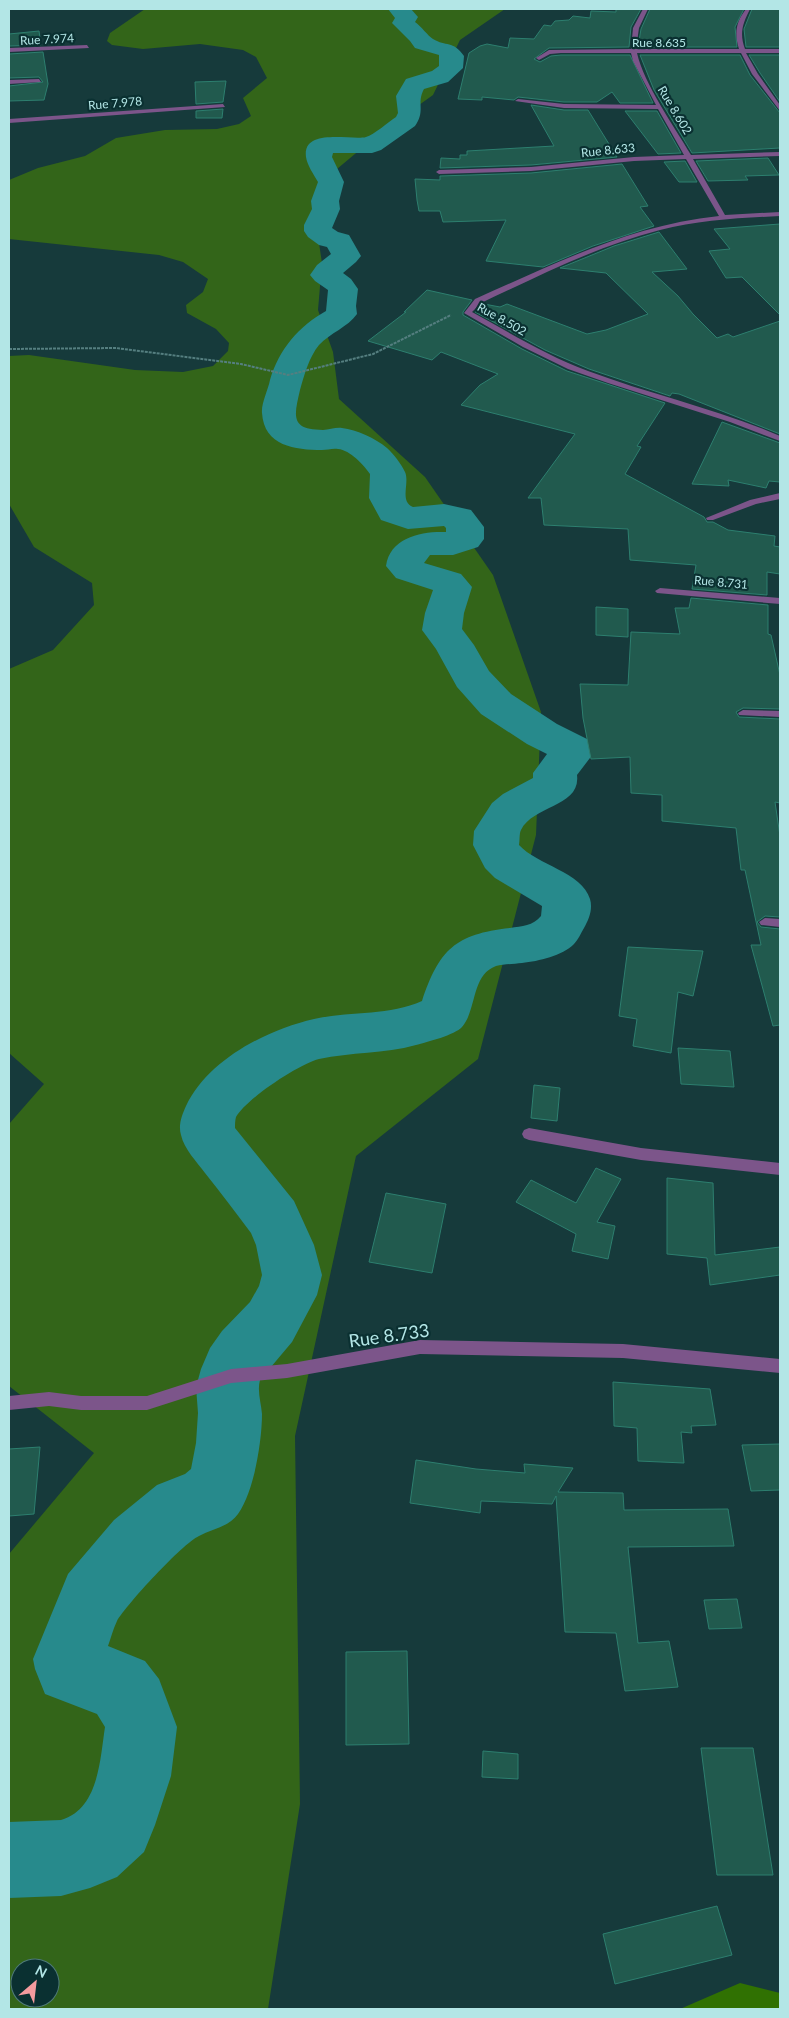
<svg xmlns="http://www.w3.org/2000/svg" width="789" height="2018" font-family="Lato,sans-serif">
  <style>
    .green { fill: #336519; fill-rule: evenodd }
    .forest { fill: #307102 }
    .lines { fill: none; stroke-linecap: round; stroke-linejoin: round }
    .river { fill: #278a8c; fill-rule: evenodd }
    .building { fill: #215a4e; stroke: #2d7f6f }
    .path { stroke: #557f80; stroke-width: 2; stroke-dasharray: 3 1; stroke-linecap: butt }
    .minor { fill: #7c558a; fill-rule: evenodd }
    .labels { text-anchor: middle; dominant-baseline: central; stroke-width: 4.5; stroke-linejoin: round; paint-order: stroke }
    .far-street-label { font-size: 12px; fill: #b3e6e6; stroke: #0a3031 }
    .near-street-label { font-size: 18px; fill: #b3e6e6; stroke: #0a3031 }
  </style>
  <rect width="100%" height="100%" fill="#163a3b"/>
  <path class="green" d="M145 9H505L460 40 433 95 380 133 337 169 314 210 322 263 318 310 333 352 339 399 425 477 493 575 541 712 536 835 478 1059 356 1156 295 1436 300 1804 268 2009H9V1554L94 1453 9 1386V1124L44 1084 9 1053V669L53 650 94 605 92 583 34 547 9 504V356L29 355 135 370 183 372 213 366 228 351 229 343 216 329 187 313 186 305 203 292 208 279 183 262 159 255 9 239V180L38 168 85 156 116 138 165 130 217 129 239 124 251 116 243 98 267 78 256 57 243 50 200 44 143 49 112 45 107 41 110 33ZM20 1968H50V1998H20Z"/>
  <path class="forest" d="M740 1983 780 1993V2009H680Z"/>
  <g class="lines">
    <path class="river" d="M388 9H411L418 17 415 22C421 26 428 36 433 39 446 47 453 40 464 56L463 68 448 82 424 89C416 104 426 110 415 126L381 150 372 153H333L332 157 344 182 339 201 340 209 332 228 338 232 349 235 361 256 356 262 343 273 351 279 358 289 356 306 357 314C348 327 330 333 319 345 309 357 304 376 300 390 294 416 290 430 323 430 329 430 336 427 342 428 357 430 375 438 387 448 393 453 402 465 405 472 410 483 399 501 413 507L444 504 471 510 484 527V539L478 547 453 555H430L424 563 461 574 472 587 464 613 462 629 474 645 489 671 511 694 557 724 589 740 596 750 577 775C581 807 533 805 521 830 519 834 520 840 519 845 537 865 582 872 590 899 593 909 589 919 584 928 581 933 578 940 574 944 562 956 539 961 522 963 514 964 504 964 496 966 471 975 477 1010 462 1027 455 1035 427 1042 416 1045 384 1054 351 1052 319 1059 299 1064 246 1099 236 1117 235 1121 235 1124 235 1128L294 1201 314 1245 322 1275 317 1295 292 1342 260 1380C257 1391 261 1402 262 1414 262 1442 254 1491 238 1514 229 1527 212 1529 199 1536 182 1544 127 1604 117 1621 113 1629 111 1638 108 1646L145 1661 159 1679 177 1727 171 1776 155 1825 144 1852 117 1877 90 1888 61 1896 9 1898V1822L61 1820C99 1809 100 1759 105 1727L97 1714 45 1694 35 1669 33 1659 68 1574 114 1520 157 1485 185 1474 191 1469 196 1443 198 1413 196 1387 201 1369 210 1348 222 1331 250 1302 259 1286 262 1275 256 1245 251 1233C236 1213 221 1193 205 1173 197 1162 184 1149 181 1135 178 1125 182 1115 186 1106 208 1060 266 1030 314 1019 349 1011 389 1016 422 1001 439 950 455 934 510 928 522 926 533 926 541 916L542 906 495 878 485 868 473 845 474 831 492 803 503 794 533 778V773L547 754 527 744 481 714 457 687 436 649 422 630 425 613 433 590 396 578 386 566C390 537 422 531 446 532V528L444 526 408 529 381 520 369 498 370 474C364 465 350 450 338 449 333 448 327 450 322 450 295 450 264 446 262 413 261 404 268 390 270 380 279 349 299 326 326 311L328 290 315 281 310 275 317 265 331 254 327 247 319 245 308 237 304 231V225L312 209 311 201 318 182C314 175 307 165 306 157 302 127 353 141 366 137 374 135 388 122 396 117L398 113 396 96 406 79 432 71 439 66V55L415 48 410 41 392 23 395 18Z"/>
  </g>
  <path class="building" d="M616 9H641L631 27 629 47 549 48 534 59 540 62 551 56 561 55H630L653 103H620L612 92 597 102H564L518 97 514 100 482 97V100L458 99 469 53 480 46 487 44 508 48 510 38 534 39 544 25 551 26 555 21 569 20 573 16 590 18 591 11 616 12Z
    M650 9H744L735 27 737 47H638L641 29Z
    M752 9H780V47H746L744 29Z
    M39 31 41 45 9 46V34Z
    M43 52 48 84 44 100 9 101V86L43 82 39 77 9 78V54Z
    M640 55H740L750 75 780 113V148L692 153 654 90Z
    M749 55H780V102L760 73Z
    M226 81 223 102 196 104 195 82Z
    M531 105 564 110H588L617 157 531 165 440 168 441 158 460 159V155H467V151L554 146Z
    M223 109 222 118H196V111Z
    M625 111H657L681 153 658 154Z
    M768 158 779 175 745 176 748 180 708 181 696 161Z
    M685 161 697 182H679L664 162Z
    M622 164 648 206 640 207 654 226 593 246 543 267 486 261 506 220 443 222 440 211H419L417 200 415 179 440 180V176L531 173Z
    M780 224V315L742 277 726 278 709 251 730 249 714 229Z
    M659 232 687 269 652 272 678 296 693 314 717 338 728 334 733 337 780 321V434L679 394 672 393 670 396 589 369 545 350 475 312 484 304 500 307 507 304 587 334 606 330 648 314 606 273 560 268 614 246Z
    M427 290 472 300 463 312V315L522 349 567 371 665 403 637 446 641 447 625 474 704 517 707 522H713L728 530 775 536 774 546 780 547V574L767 572V595L692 589 696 565 630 560 628 529 544 525 541 498H528L575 434 461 405 480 385 498 374 441 352 432 360 368 341 406 312H404Z
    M722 422 780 443V482L769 481 766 488 728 480 729 486 692 484Z
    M691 598 768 605V634L771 635 780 675V709L743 708 736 712 739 717 780 719V803L775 802 780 836V917L765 916 757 922 761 927 780 929V1025L773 1026 751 945H761L745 870H741L736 828 662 821V795L631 793 630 757 591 759 583 718 580 684 628 685 631 632 680 634 675 608H689Z
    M596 607 628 609V637L596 635Z
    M628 947 703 951 693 996 678 992 671 1053 633 1046 637 1019 619 1016Z
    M678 1048 730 1051 734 1087 681 1084Z
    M534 1085 560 1088 557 1121 531 1118Z
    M596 1168 621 1179 597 1222 615 1226 608 1259 572 1251 576 1234 516 1202 531 1180 576 1203Z
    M667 1178 713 1183 715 1255 780 1247V1275L710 1285 707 1258 667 1254Z
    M386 1193 446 1204 432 1273 369 1262Z
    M613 1382 710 1389 716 1425 691 1426 692 1433 681 1432 684 1463 638 1461 637 1428 614 1426Z
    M780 1444V1490L751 1491 742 1445Z
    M40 1447 34 1514 9 1516V1449Z
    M416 1460 476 1469 525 1473 524 1464 573 1468 558 1492 623 1493 624 1510 728 1509 734 1546 628 1547 638 1643 669 1641 678 1687 625 1691 616 1633 565 1632 556 1496 552 1504 481 1501 480 1513 410 1503Z
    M737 1599 742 1628 709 1629 704 1600Z
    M407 1651 409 1744 346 1745V1652Z
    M701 1748H753L773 1875H717Z
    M483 1751 518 1754V1779L482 1777Z
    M717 1906 732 1955 615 1984 603 1934Z"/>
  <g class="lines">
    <path class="path" d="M9 349 116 348 241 364 288 375 373 354 451 315"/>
    <path class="minor" d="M643 9H648L639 28 636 49H739C734 33 736 22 746 9H750C743 23 739 33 745 49H780V53H746L758 74 780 105V111L752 74 741 53H637C644 84 674 126 691 155L780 152V156L693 159 725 215 780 212V216C740 218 699 220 660 230 597 246 539 276 481 303L472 312C510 333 548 356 588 371 652 395 718 409 780 436V441L730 422 608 383 568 369 523 347 464 313 475 299C554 264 631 225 719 216L686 159 634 161 531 171 439 174 436 172 439 170 531 167 634 157 684 155 658 109 564 108 515 101 518 99 564 104 656 105 633 61 631 53H561L550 54 539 60 536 58 549 50 631 49 633 28Z
      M87 45 89 48 9 52V48Z
      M39 79 41 82 9 84V80Z
      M223 104 225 107 9 123V119Z
      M780 493V499L756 504 713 520H707L706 518 750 500Z
      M660 588 780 598V604L657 593 655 591Z
      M743 710 780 711V717L739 715 738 713Z
      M765 918 780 919V927L761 925 759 922Z
      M529 1128 641 1148 780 1163V1175L641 1160 529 1140 524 1138 522 1134 524 1130Z
      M420 1340 623 1344 780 1359V1373L623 1358 420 1354 287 1378 231 1383 147 1410H81L49 1406 9 1410V1396L49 1392 81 1396H147L231 1369 287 1364Z"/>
  </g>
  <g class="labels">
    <g class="far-street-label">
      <text transform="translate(47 39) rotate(-3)">Rue 7.974</text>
      <text x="659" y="42">Rue 8.635</text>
      <text transform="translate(115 103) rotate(-5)">Rue 7.978</text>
      <text transform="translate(675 110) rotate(59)">Rue 8.602</text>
      <text transform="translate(608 150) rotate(-6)">Rue 8.633</text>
      <text transform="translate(502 319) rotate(29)">Rue 8.502</text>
      <text transform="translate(721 582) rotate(5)">Rue 8.731</text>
    </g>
    <g class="near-street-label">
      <text transform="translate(389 1335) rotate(-8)">Rue 8.733</text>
    </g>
  </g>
  <rect width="789" height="2018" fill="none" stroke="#b3e6e6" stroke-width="20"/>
  <g transform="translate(35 1983) rotate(28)"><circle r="24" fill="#0a3031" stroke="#4e7979"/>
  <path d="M0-4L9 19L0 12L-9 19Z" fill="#f59b9e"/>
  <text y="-8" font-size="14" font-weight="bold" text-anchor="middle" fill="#b3e6e6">N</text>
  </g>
</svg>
